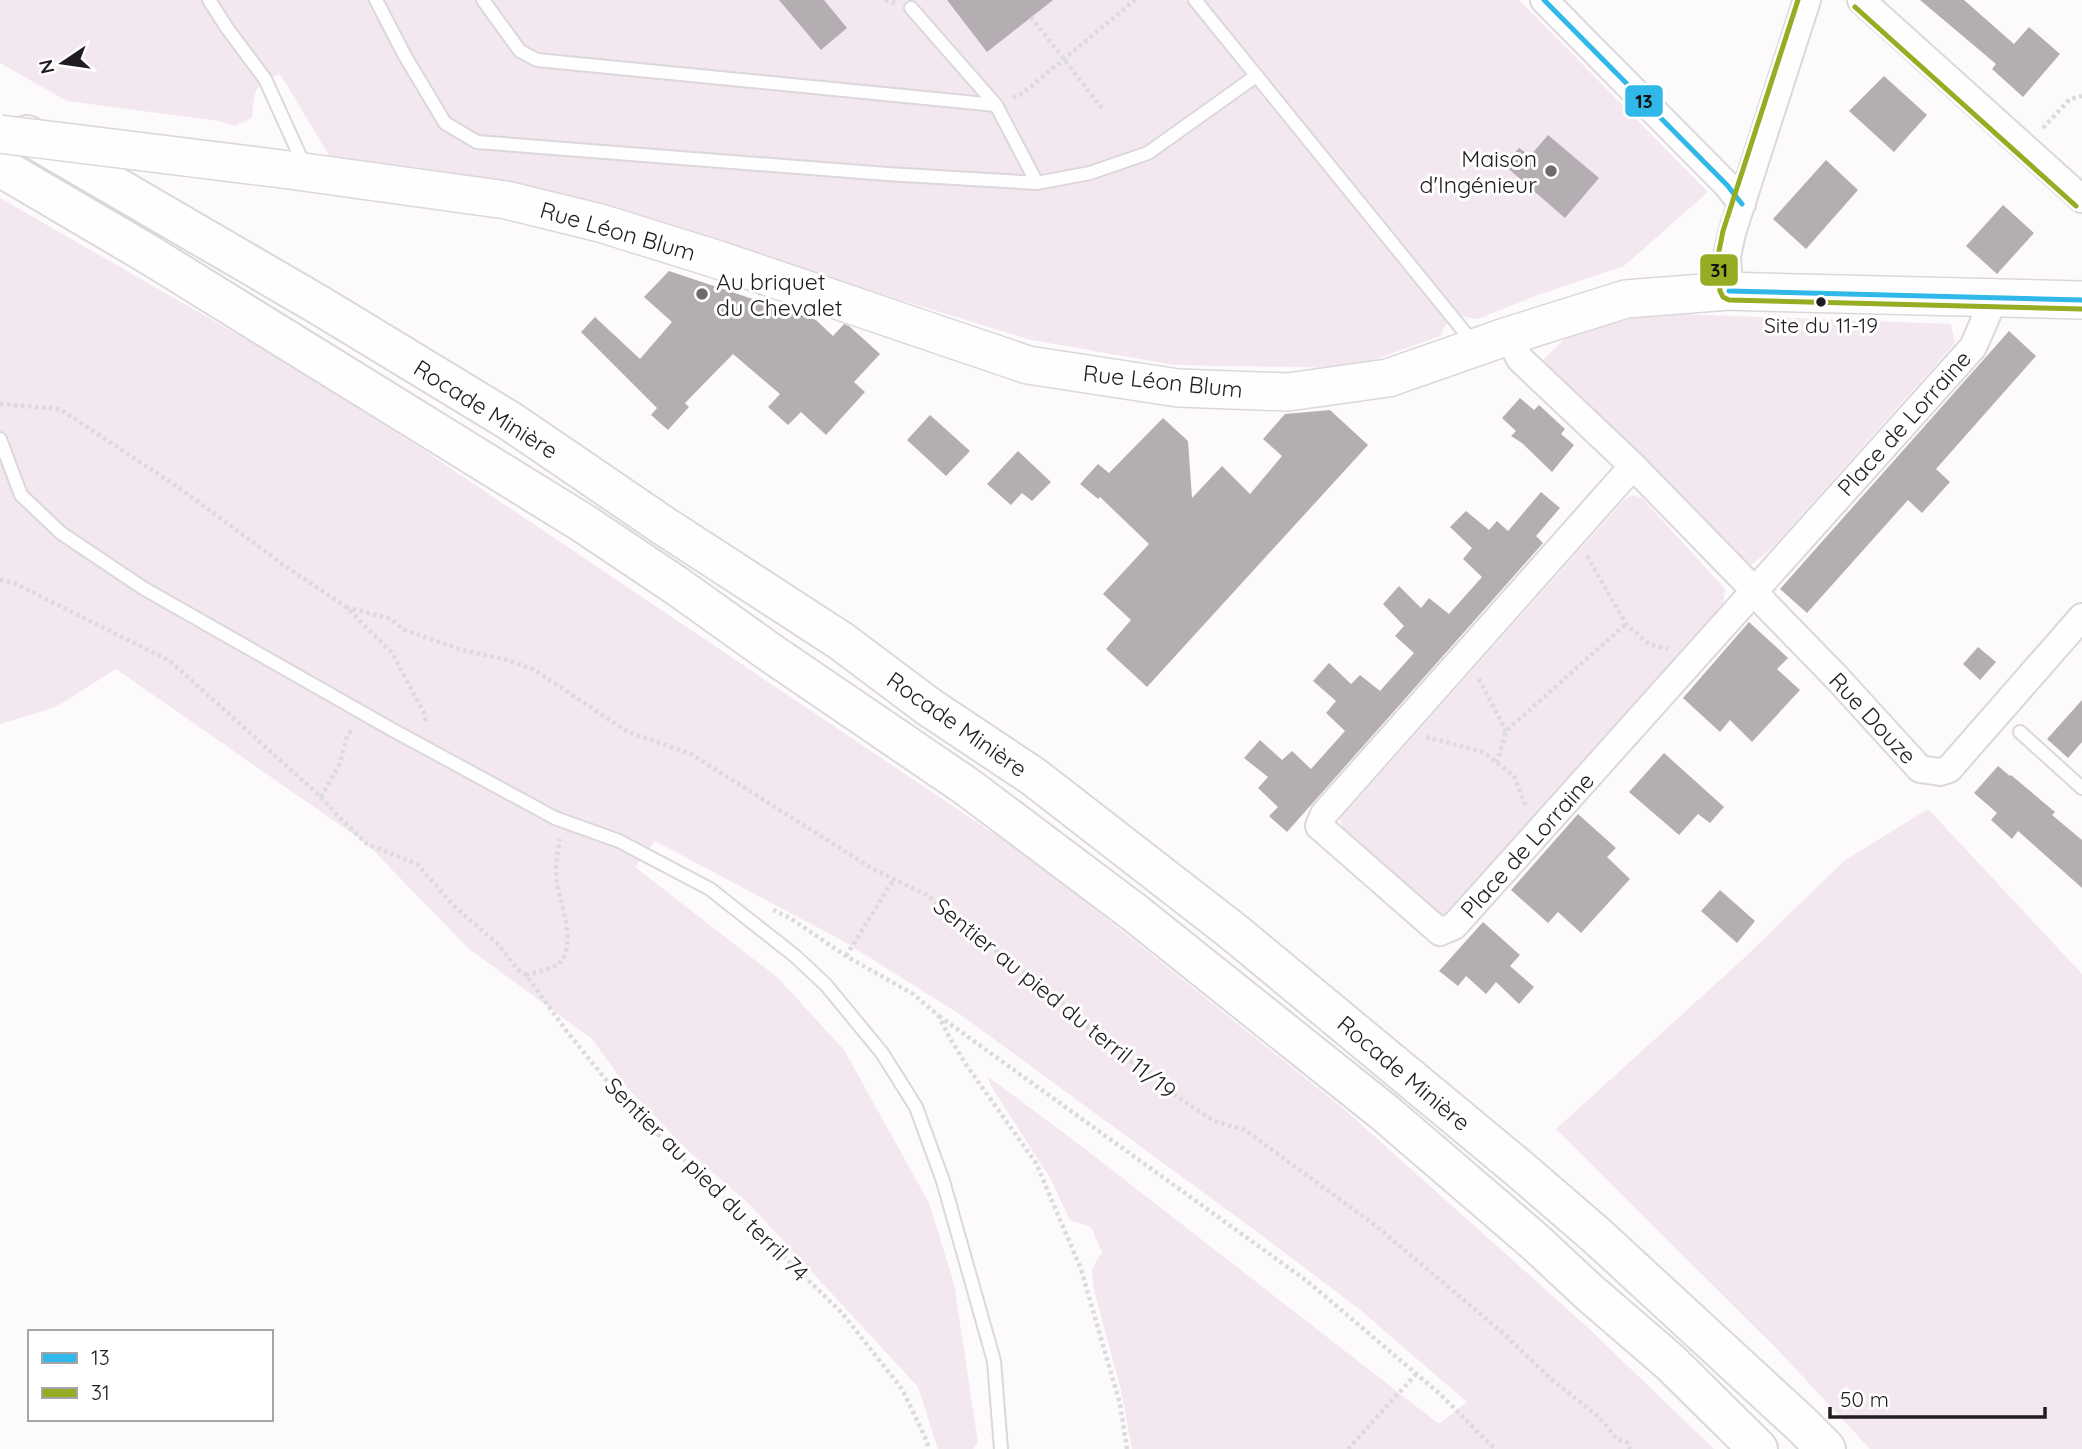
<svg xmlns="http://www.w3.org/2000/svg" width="2082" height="1449" font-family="Quicksand,sans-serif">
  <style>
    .green { fill: #f3e7f0 }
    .building { fill: #b4aeb2 }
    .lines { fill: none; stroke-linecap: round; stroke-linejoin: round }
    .lane-casing { stroke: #dbd7da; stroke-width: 16 }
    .street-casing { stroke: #dbd7da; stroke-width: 30 }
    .secondary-casing { stroke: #dbd7da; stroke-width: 40 }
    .highway-casing { stroke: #dbd7da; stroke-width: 42 }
    .path { stroke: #dcdbdc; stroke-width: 4.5; stroke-dasharray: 3.5 3.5; stroke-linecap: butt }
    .lane { stroke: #fffeff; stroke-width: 12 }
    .street { stroke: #fffeff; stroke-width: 26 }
    .secondary { stroke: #fffeff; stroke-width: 37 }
    .highway { stroke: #fffeff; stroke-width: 38 }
    .secondary-bridge-casing { stroke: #dbd7da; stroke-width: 40; stroke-linecap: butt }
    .secondary-bridge { stroke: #fffeff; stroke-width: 37 }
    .bus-1-casing { stroke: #fff; stroke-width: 10 }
    .bus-2-casing { stroke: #fff; stroke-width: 10 }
    .bus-1 { stroke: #30b8e8; stroke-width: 5 }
    .bus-2 { stroke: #94ad23; stroke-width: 5 }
    .poi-dot { fill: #6e6a6e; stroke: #fff; stroke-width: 2.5 }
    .bus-dot { fill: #211c21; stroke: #fff; stroke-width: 2.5 }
    .labels { text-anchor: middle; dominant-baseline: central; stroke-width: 6; stroke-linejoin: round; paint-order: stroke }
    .bus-label { font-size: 21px; fill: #211c21; stroke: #fff }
    .poi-label { font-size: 23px; fill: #211c21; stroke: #fff; text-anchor: end }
    .street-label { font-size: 23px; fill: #211c21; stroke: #fff }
    .line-badge { stroke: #fff; stroke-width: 2.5 }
    .pale-badge-label { font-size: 19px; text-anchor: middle; font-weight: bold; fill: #111 }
  </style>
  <rect width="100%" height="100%" fill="#fdfafc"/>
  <path class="green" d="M0 0H1519L1708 192 1624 266 1538 295 1478 319 1451 315 1440 336 1351 368 1175 365 1031 340 685 234 335 165 280 74C254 82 254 93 252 118L235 126 219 121 67 101 0 63Z
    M0 198 282 360 419 447 1036 862 1345 1110 1584 1324 1714 1449H1132L1121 1390 1093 1286 1092 1269 1102 1252 1091 1227 1070 1220 1050 1178 991 1086 987 1076 1085 1149 1439 1424 1467 1402 1358 1308 1245 1223 961 1015 845 942 655 841 635 867 778 978 844 1050 929 1203 954 1283 978 1443 973 1449H938L918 1387 750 1205 688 1151 626 1086 592 1039 468 948 367 844 116 669 56 707 0 724Z
    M1681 314 1951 324 1955 343 1772 548 1745 570 1542 361 1567 337 1626 319Z
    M1632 495 1642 498 1725 589 1723 605 1449 914H1434L1344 832 1340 819 1624 500Z
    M1928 809 2082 974V1449H1870L1777 1349 1556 1129 1742 960 1844 861Z"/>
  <path class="building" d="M779 0H824L847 28 821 50Z
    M947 0H1053L987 52Z
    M1920 0H1964L2014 44 2029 27 2060 54 2023 97 1992 69 1996 64Z
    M1884 76 1927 115 1894 152 1849 111Z
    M1548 135 1599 178 1565 218 1504 165 1519 148 1530 156Z
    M1826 160 1858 190 1806 249 1773 219Z
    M2003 205 2034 233 1997 274 1966 246Z
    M669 271 816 320 833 336 844 324 849 326 880 354 854 382 865 392 826 435 801 412 788 425 768 407 780 394 733 354 685 403 689 407 668 430 651 415 657 408 581 332 595 317 640 359 672 322 644 297Z
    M2009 331 2036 356 1936 469 1950 482 1922 513 1908 500 1807 613 1780 589Z
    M1520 398 1534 410 1539 405 1565 429 1561 434 1574 445 1552 472 1522 443 1511 436 1516 431 1502 418Z
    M1330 410 1368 445 1147 687 1106 649 1131 620 1103 594 1149 544 1100 497 1098 499 1080 484 1098 464 1109 473 1163 418 1188 441 1192 498 1222 466 1250 494 1282 456 1263 439 1285 414Z
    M930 415 970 451 946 476 907 440Z
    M1018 451 1051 482 1032 501 1022 493 1011 505 987 484Z
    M1541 492 1560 508 1536 536 1543 543 1287 832 1269 816 1278 807 1258 788 1268 777 1244 758 1260 740 1282 760 1292 751 1311 769 1345 731 1326 713 1336 701 1313 681 1329 663 1351 684 1360 675 1380 691 1414 653 1395 636 1404 626 1383 604 1399 586 1421 608 1429 598 1449 614 1482 577 1463 559 1472 548 1450 527 1466 511 1489 530 1497 521 1508 531Z
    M1749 622 1788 658 1777 669 1800 690 1752 742 1730 720 1720 732 1683 698Z
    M1978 647 1996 662 1980 680 1963 664Z
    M2082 700V742L2068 758 2047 739Z
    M1664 753 1724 807 1710 823 1698 814 1679 835 1629 792Z
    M1998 766 2010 776 2011 775 2055 812 2052 815 2082 840V888L2018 831 2012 839 1991 820 1997 813 1974 793Z
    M1578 814 1616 848 1607 857 1630 879 1581 933 1558 912 1548 923 1511 890Z
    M1720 890 1755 921 1737 943 1701 911Z
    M1483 922 1520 955 1510 966 1534 987 1519 1004 1496 982 1486 994 1466 976 1458 986 1439 971Z"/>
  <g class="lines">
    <defs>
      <path id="lane" d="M209 0 227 28 265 79 305 167
        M376 0 405 56 445 123 477 142 887 174 1037 183 1090 173 1148 153 1256 76
        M483 0 520 51 537 60 996 105
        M1195 0 1475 345
        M911 8 996 105 1037 183
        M0 439 21 495 61 533 143 588 391 729 555 818 619 841 710 889 795 956 826 985 882 1053 916 1107 943 1181 994 1361 1001 1449
        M2020 732 2082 788"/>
      <path id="street" d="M1544 0 1727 185 1742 204
        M1861 0 2082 199
        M1729 291 1727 256 1732 233 1807 0
        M1508 336 1520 359 1633 466 1755 591 1765 604 1838 679 1920 769 1940 772 1949 769 2082 617
        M1633 466 1324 814 1319 826 1440 932 1454 926 1973 347 1994 299"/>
      <path id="secondary" d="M282 169 506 200 600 223 719 260 1028 365 1178 388 1288 392 1388 378 1508 336 1626 299 1729 291 1760 292 2082 300"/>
      <path id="highway" d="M27 135 319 305 510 421 664 526 841 641 929 707 1034 777 1235 933 1516 1166 1596 1235 1800 1423 1826 1449
        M0 167 148 254 583 523 677 586 768 651 966 786 1135 913 1385 1113 1533 1240 1590 1293 1670 1362 1758 1449"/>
    </defs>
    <use href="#lane" class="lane-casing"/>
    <use href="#street" class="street-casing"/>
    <use href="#secondary" class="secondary-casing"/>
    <use href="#highway" class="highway-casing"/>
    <path class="path" d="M885 0 895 3
      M1031 17 1102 108
      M1013 98 1023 93 1135 0
      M2043 128 2070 99 2082 96
      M0 404 60 409 185 492 282 564 346 607 392 653 424 713 426 724
      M1587 556 1626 624 1649 644 1668 649
      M0 580 12 582 170 661 321 797 337 815 367 844 417 864 455 907 499 945 517 969 526 975 568 1033 620 1097 842 1313 902 1389 925 1437 929 1449
      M346 607 391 619 404 630 466 651 504 659 533 669 628 732 691 754 873 869 925 894 973 930 1009 962 1045 987 1120 1056 1160 1078 1176 1096 1214 1121 1245 1130 1376 1226 1504 1334 1552 1380 1599 1417 1617 1439 1628 1443 1630 1449
      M1479 679 1506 731
      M1426 737 1483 752 1514 776 1526 807
      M1497 763 1506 731 1626 624
      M321 797 340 763 347 736 353 729
      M773 910 790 918 846 956 913 994 938 1015 951 1040 967 1066 1036 1163 1081 1269 1120 1404 1127 1449
      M846 956 894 879
      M526 975C535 972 549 970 557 965 579 948 560 904 557 882 555 867 557 854 560 839
      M939 1016 1307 1281 1440 1394 1495 1449
      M1348 1449 1417 1373"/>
    <use href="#lane" class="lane"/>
    <use href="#street" class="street"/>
    <use href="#secondary" class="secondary"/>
    <use href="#highway" class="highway"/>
    <defs>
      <path id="secondary-bridge" d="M0 134 282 169"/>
    </defs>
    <use href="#secondary-bridge" class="secondary-bridge-casing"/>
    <use href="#secondary-bridge" class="secondary-bridge"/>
    <defs>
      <path id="bus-1" d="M1544 0 1727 185 1742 204
        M1729 291 2082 300"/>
      <path id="bus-2" d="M1798 0 1723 231 1718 256 1720 291 1723 297 1729 300 2082 309
        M1855 7 2076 206"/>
    </defs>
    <use href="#bus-1" class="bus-1-casing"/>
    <use href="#bus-2" class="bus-2-casing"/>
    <use href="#bus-1" class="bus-1"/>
    <use href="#bus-2" class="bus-2"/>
  </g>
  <g class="poi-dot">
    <circle cx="1551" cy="171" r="7"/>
    <circle cx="702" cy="294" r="7"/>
  </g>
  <circle class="bus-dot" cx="1821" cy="302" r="6"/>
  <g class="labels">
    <g class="bus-label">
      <text x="1821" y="325">Site du 11-19</text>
    </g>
    <g class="poi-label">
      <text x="1537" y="158">Maison<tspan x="1537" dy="26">d'Ingénieur</tspan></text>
      <text x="716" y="281" text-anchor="start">Au briquet<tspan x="716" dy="26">du Chevalet</tspan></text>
    </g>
    <g class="street-label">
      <text transform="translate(618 231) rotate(16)">Rue Léon Blum</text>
      <text transform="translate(1163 381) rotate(6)">Rue Léon Blum</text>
      <text transform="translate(486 409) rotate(32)">Rocade Minière</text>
      <text transform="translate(1904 423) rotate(-48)">Place de Lorraine</text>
      <text transform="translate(1873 718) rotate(47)">Rue Douze</text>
      <text transform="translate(957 724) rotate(35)">Rocade Minière</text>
      <text transform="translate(1527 845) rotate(-48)">Place de Lorraine</text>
      <text transform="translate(1055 998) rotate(39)">Sentier au pied du terril 11/19</text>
      <text transform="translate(1404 1073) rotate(40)">Rocade Minière</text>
      <text transform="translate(707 1179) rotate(45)">Sentier au pied du terril 74</text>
    </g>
  </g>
  <g class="line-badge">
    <rect x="1624" y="84" width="40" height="34" rx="7" fill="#30b8e8"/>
    <rect x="1699" y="253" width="40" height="34" rx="7" fill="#94ad23"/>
  </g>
  <g class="pale-badge-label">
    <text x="1644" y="108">13</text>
    <text x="1719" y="277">31</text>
  </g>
  <rect x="28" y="1330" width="245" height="91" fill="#ffffff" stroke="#a6a4a6" stroke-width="2"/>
  <rect x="42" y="1353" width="35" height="10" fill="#30b8e8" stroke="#a6a4a6" stroke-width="2"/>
  <text x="91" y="1365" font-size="21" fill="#211c21">13</text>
  <rect x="42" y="1388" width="35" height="10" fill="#94ad23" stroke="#a6a4a6" stroke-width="2"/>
  <text x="91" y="1400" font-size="21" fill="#211c21">31</text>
  <g transform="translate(63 63) rotate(257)" stroke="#ffffff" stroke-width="5" paint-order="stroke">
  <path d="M0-5L12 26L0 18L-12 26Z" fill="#211c21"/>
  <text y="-10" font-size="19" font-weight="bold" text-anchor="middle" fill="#211c21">N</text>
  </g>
  <path d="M1830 1407v10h215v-10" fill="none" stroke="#211c21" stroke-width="3.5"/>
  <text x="1840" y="1407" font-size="21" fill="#211c21" stroke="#ffffff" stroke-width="5" paint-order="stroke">50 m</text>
</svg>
